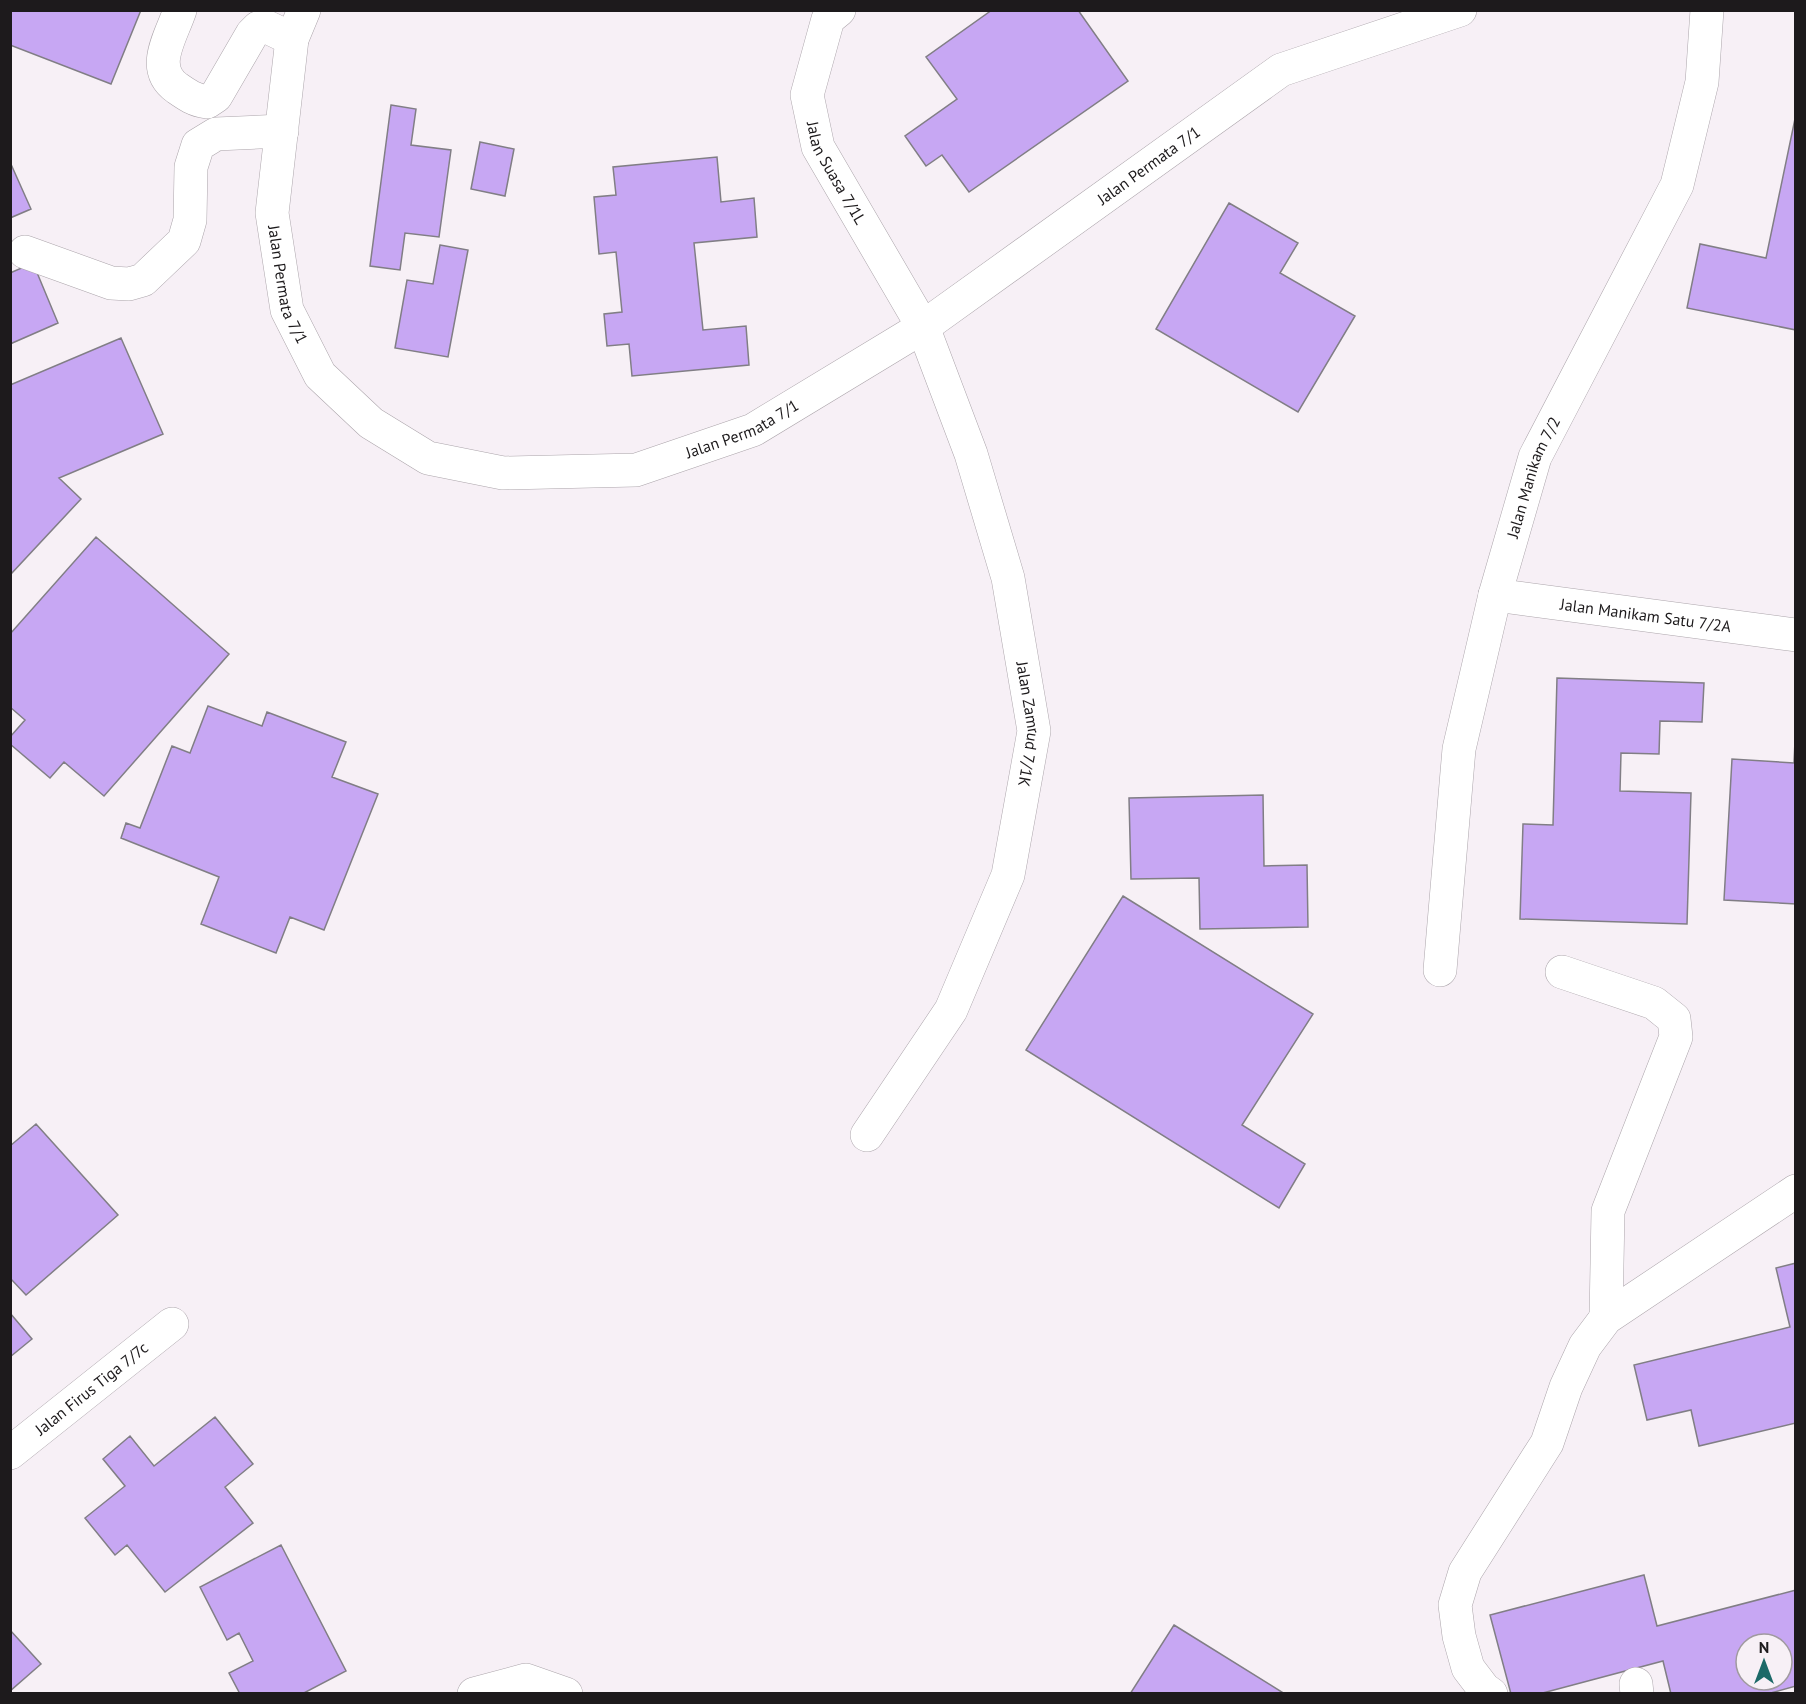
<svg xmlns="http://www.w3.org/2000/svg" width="1806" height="1704" font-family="'PT Sans',sans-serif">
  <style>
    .building { fill: #c7a7f3; stroke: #817e85; stroke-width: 1.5; fill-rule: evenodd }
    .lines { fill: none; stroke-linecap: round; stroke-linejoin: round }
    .minor-casing { stroke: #aca5ab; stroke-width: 34 }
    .minor { stroke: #fff; stroke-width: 33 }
    .labels { text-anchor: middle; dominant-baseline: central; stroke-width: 4.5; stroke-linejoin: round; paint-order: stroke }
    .street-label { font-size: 16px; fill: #1d1a1c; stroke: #f7f0f6 }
  </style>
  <rect width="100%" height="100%" fill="#f7f0f6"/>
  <path class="building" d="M10 10H141L111 84 10 45Z
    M992 10H1078L1128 81 969 192 942 155 926 166 905 136 957 99 926 57Z
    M391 105 416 109 411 145 451 150 439 237 405 233 400 270 370 266Z
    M1796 114V330L1687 308 1700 244 1766 258Z
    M480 142 514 149 505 196 471 189Z
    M717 157 721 202 754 198 757 237 694 243 703 330 746 326 749 365 632 376 629 344 607 346 604 314 622 312 616 252 599 254 594 197 616 195 613 167Z
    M10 162 31 209 10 218Z
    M1229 203 1298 243 1280 273 1355 316 1298 412 1156 329Z
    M440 245 468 250 448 357 395 348 407 280 433 284Z
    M33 263 58 323 10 344V273Z
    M121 338 163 434 59 478 81 499 10 575V385Z
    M96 537 229 654 104 796 64 762 50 778 10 744V737L25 720 10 707V634Z
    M1557 678 1704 683 1702 722 1660 721 1659 754 1621 753 1620 791 1691 793 1687 924 1520 919 1523 824 1553 825Z
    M208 706 262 726 267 712 346 742 332 777 378 794 324 930 290 917 276 953 201 924 219 877 121 838 126 823 140 828 172 746 190 753Z
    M1795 741 1796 904 1724 900 1732 759 1794 763Z
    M1263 795 1264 866 1307 865 1308 927 1200 929 1199 878 1131 879 1129 798Z
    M1123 896 1313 1014 1242 1125 1305 1164 1279 1208 1026 1050Z
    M36 1124 118 1215 26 1295 10 1278V1146Z
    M1796 1263V1423L1699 1446 1691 1410 1647 1420 1634 1365 1790 1327 1776 1268Z
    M10 1313 32 1339 10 1357Z
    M215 1417 253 1464 225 1487 253 1523 165 1592 127 1545 115 1555 85 1518 125 1486 103 1459 130 1436 154 1466Z
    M281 1545 346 1671 302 1694H240L229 1673 253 1661 239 1633 227 1640 200 1587Z
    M1644 1575 1657 1626 1796 1590V1686L1767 1694H1671L1663 1661 1539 1694H1511L1490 1615ZM1746 1644H1782V1680H1746Z
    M1174 1625 1285 1694H1130Z
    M10 1630 41 1664 10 1691Z"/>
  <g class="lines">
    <defs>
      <g id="minor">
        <path d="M180 10C171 37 149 68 177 88 187 95 194 100 207 102L216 96 252 34 258 28 267 27 292 39"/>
        <path id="s1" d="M304 10 292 39 272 213 287 310 320 375 371 423 428 458 503 473 636 470 753 430 923 327 1281 70 1460 10"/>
        <path id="s2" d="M839 10 828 19 807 95 818 147 923 327 971 454 1008 578 1034 731 1008 875 951 1010 867 1135"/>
        <path d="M25 252 111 283 129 284 143 280 184 241 190 220 191 167 198 145 216 134 282 131"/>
        <path id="s3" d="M1495 595 1796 635"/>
        <path id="s4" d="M1440 970 1459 749 1495 595 1535 457 1677 185 1702 82 1707 10"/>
        <path d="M1562 972 1654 1003 1674 1019 1676 1037 1608 1211 1606 1318"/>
        <path id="s5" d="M10 1453 172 1324"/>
        <path d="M1636 1684 1637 1694"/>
        <path d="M474 1694 526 1680 566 1694"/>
        <path d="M1491 1694 1484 1689 1468 1668 1459 1636 1455 1605 1465 1572 1547 1443 1566 1387 1585 1346 1606 1318 1796 1191"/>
      </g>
    </defs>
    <use href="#minor" class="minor-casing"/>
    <use href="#minor" class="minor"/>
  </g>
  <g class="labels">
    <g class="street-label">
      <text stroke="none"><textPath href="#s1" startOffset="1324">Jalan Permata 7/1</textPath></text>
      <text stroke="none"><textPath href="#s2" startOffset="177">Jalan Suasa 7/1L</textPath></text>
      <text stroke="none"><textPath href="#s1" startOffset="280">Jalan Permata 7/1</textPath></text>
      <text stroke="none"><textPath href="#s1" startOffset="838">Jalan Permata 7/1</textPath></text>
      <text stroke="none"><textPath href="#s4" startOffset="504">Jalan Manikam 7/2</textPath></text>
      <text stroke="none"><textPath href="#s3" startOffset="152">Jalan Manikam Satu 7/2A</textPath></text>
      <text stroke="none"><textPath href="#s2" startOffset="768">Jalan Zamrud 7/1K</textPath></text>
      <text stroke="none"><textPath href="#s5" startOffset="104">Jalan Firus Tiga 7/7c</textPath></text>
    </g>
  </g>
  <rect width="1806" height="1704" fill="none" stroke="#1d1a1c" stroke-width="24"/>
  <g transform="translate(1764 1662)"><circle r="28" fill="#f7f0f6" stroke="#a09a9f" stroke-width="1.5"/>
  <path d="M0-4.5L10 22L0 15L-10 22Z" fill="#1c6968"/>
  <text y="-9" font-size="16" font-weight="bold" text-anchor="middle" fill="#1d1a1c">N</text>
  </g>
</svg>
